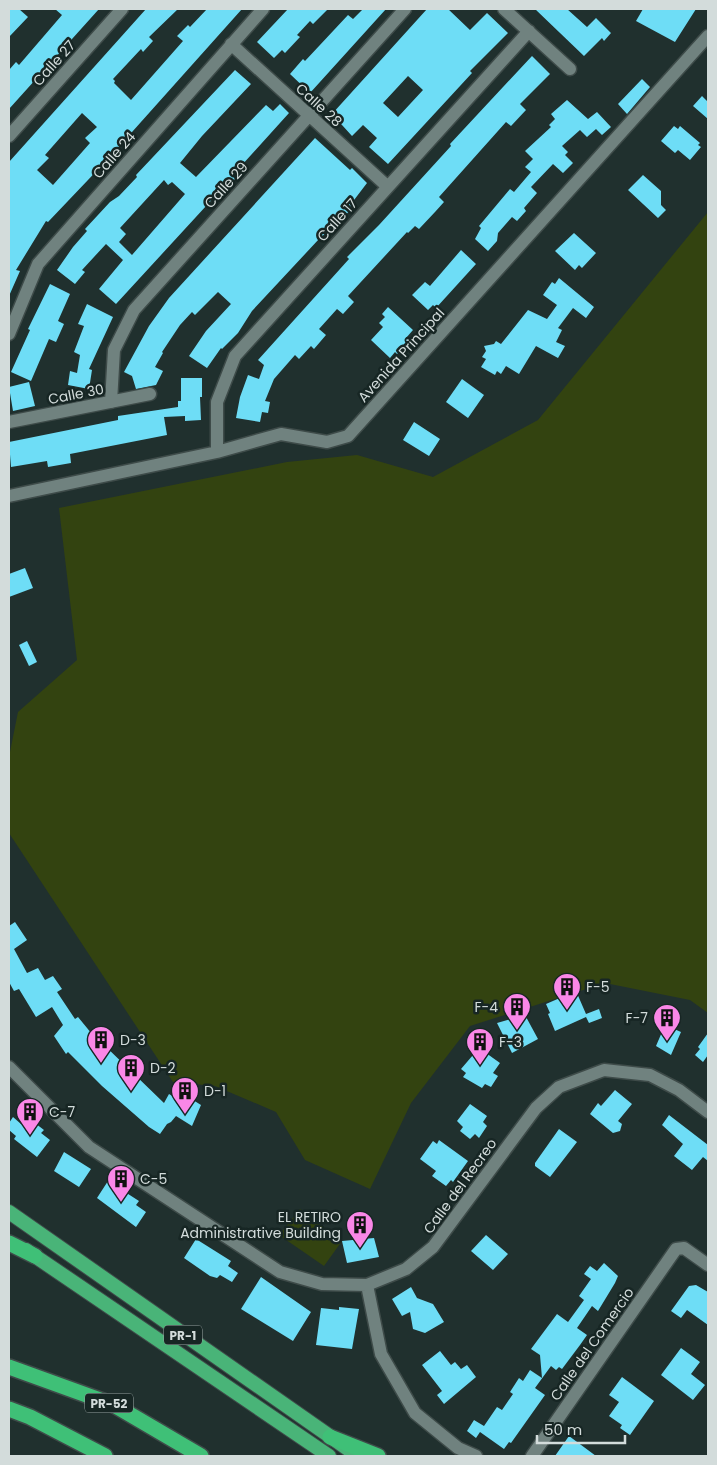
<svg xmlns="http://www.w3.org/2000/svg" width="717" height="1465" font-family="Poppins,sans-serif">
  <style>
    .green { fill: #334310 }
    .building { fill: #6eddf6; fill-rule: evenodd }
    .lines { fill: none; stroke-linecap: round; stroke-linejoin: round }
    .minor-casing { stroke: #3e4b49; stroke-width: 15 }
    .trunk-casing { stroke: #3e4b49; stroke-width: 16 }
    .motorway-casing { stroke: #3e4b49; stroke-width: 18 }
    .minor { stroke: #70827f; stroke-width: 12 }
    .trunk { stroke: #49b478; stroke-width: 14 }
    .motorway { stroke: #3fc077; stroke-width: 15 }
    .labels { text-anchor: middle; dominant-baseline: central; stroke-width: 5; stroke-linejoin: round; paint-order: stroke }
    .shield { fill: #172624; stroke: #9ba5a4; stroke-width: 1 }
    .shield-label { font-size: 12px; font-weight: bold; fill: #d3dcdb }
    .street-label { font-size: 14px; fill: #d3dcdb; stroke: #172624 }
    .poi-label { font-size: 14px; fill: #d3dcdb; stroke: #172624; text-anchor: start }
  </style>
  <rect width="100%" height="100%" fill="#20302e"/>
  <path class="green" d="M708 212V1013L690 1000 605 983 470 1026 411 1103 370 1189 305 1160 276 1112 215 1086 173 1082 9 833V757L18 712 77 660 59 508 287 462 357 455 433 477 538 420Z
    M300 1209 342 1241 324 1266 279 1235Z"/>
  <path class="building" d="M9 9H19L28 17 9 37Z
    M55 9H99L9 109V70L16 62 19 65 62 15Z
    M146 9H178L149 37 153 41 143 52 141 49 113 79 115 81 114 83 131 100 183 41 177 36 188 25 190 27 207 9H242L107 160 48 222 46 221 16 270 20 271 9 296V162ZM82 113 97 127 85 138 90 143 53 185 37 170 49 158 45 155Z
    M288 9H328L313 24 310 21 297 35 300 37 285 53 282 50 274 58 257 42Z
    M363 9H386L310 93 290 74 303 59 305 61 348 15 353 19Z
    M427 9H448L470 30 487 13 508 33 470 71 472 73 388 164 369 147 377 138 363 125 352 136 332 114ZM408 76 423 90 398 117 383 103Z
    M535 9H567L587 27 596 18 611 33 604 41 602 38 584 56Z
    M643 9H696L675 42 636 21Z
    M532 56 550 74 520 104 526 110 511 126 506 122 439 197 444 202 435 212 419 229 415 226 408 233 407 232 348 296 354 302 343 314 337 309 319 329 326 335 314 349 311 346 299 359 295 355 274 379 265 401 270 402 268 413 262 412 260 422 236 418 240 397 248 375 259 379 264 365 258 360 349 259 347 257 379 225 451 146 450 144Z
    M235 70 251 84 202 136 180 163 196 177 266 105 273 111 280 104 289 113 232 176 235 179 220 195 218 193 116 304 99 289 123 260 106 244 82 270 85 272 75 284 57 270 73 247 87 231 85 229 110 202 119 196 137 177 136 175ZM164 180 168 185 172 182 185 194 132 255 119 242 126 234 120 228Z
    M642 79 650 87 627 114 618 104Z
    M702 96 708 102V119L693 106Z
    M567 100 588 119 597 112 611 127 602 135 596 129 587 137 580 130 562 146 568 152 565 155 573 163 563 173 553 164 531 187 537 193 524 208 526 211 517 221 512 217 498 233 497 241 488 251 475 239 481 228 479 226 510 189 514 192 531 172 525 167 533 159 525 151 551 127 549 125 555 119 551 114Z
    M674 126 678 129 680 126 700 143 698 145 701 147 690 160 678 150 675 153 661 141Z
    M315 138 350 170 352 168 367 183 351 204 354 207 319 239 252 311 238 333 222 349 221 348 207 368 189 356 206 331 231 304 218 292 195 315 192 312 180 325 162 352 163 353 155 367 163 371 156 385 136 389 132 376 124 372 149 326 169 298Z
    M643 175 661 191V205L666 210 658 218 628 190Z
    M574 233 596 253 582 268 579 265 575 270 555 251Z
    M461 250 476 264 436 308 433 305 428 310 412 295 425 282 430 286Z
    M559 278 594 307 586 318 573 308 558 328 562 330 556 342 565 346 558 358 536 346 519 374 506 366 501 374 497 371 495 375 481 367 486 359 482 357 486 351 484 346 494 344 496 341 501 344 528 310 547 319 557 305 543 295 552 282 555 284Z
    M50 284 70 294 58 321 64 324 56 342 49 339 31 381 11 372 30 330 28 329Z
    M87 304 113 317 89 369 92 370 89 389 68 385 70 371 77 373 80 355 74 352 84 326 78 324Z
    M388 307 413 330 406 338 408 343 397 354 395 352 390 358 371 340 383 327 379 323 385 317 382 314Z
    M181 378H202V397H200L201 420 185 421V416L164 417 167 435 70 454 71 463 48 467 47 461 11 467 9 442 118 420V416L178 407V401H181Z
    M462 379 484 395 468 418 446 402Z
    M29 382 35 406 13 411 9 387Z
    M414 422 440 439 429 456 403 440Z
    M25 568 33 588 9 597V574Z
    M27 641 37 662 29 666 19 645Z
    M15 922 27 940 14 949 27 973 38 968 45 980 53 976 62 989 57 992 75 1019 78 1017 101 1045 102 1043 164 1103 169 1094 187 1105 193 1100 201 1105 192 1126 176 1116 171 1122 167 1124 160 1134 149 1127 102 1086 68 1052 66 1054 54 1036 63 1025 52 1007 36 1017 19 989 14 991 9 982V926Z
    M576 991 586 1014 599 1009 602 1018 589 1023 586 1017 555 1031 548 1014 550 1013 546 1004Z
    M525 1015 538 1039 512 1053 497 1023Z
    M665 1025 681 1032 671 1055 656 1046Z
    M708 1033V1055L703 1062 695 1055 700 1049 698 1047Z
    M479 1048 500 1063 493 1073 498 1076 491 1087 485 1084 482 1088 463 1077 466 1073 461 1069Z
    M615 1090 632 1104 618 1121 622 1124 620 1131 613 1133 590 1114 598 1103 601 1106Z
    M470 1104 487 1116 483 1122 487 1126 479 1138 475 1134 470 1139 460 1131 463 1127 457 1121Z
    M669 1115 708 1145V1161L703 1157 692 1170 674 1156 683 1144 662 1125Z
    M13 1117 21 1124 27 1117 44 1130 41 1133 50 1140 37 1157 14 1139 16 1136 9 1130V1123Z
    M559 1129 577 1142 550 1177 535 1166V1163Z
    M439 1140 468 1161 453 1182 451 1180 446 1186 432 1176 436 1171 420 1159 433 1141 437 1144Z
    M64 1152 91 1169 79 1187 54 1171Z
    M108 1181 139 1201 136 1205 146 1212 136 1227 97 1198Z
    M486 1235 508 1254 493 1270 471 1251Z
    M374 1238 379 1257 347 1263 342 1241Z
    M196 1239 231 1261 228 1266 238 1273 232 1282 220 1275 217 1278 210 1276 184 1258Z
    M604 1263 618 1276 615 1283 598 1311 592 1306 577 1328 587 1335 580 1345 562 1369 559 1367 556 1370 551 1366 535 1388 545 1395 511 1443 509 1442 504 1449 480 1432 476 1438 467 1431 474 1420 484 1426 497 1407 502 1410 513 1394 510 1392 519 1378 523 1381 530 1370 542 1378 540 1355 531 1349 557 1314 568 1322 584 1300 579 1296 591 1279 584 1274 590 1266 597 1271Z
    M261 1277 311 1312 293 1341 241 1309Z
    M696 1285 708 1292V1325L687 1310 681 1318 671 1311 689 1286Z
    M411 1287 417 1298 433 1304 444 1322 425 1333 413 1329 410 1312 402 1316 392 1299Z
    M339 1307 359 1309 352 1349 316 1345 321 1308 339 1310Z
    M681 1348 700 1362 691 1374 705 1385 693 1400 661 1375Z
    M440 1351 451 1365 455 1362 461 1369 467 1365 476 1377 444 1404 437 1395 442 1391 422 1365Z
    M622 1377 654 1401 630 1435 620 1428 622 1425 609 1416 619 1402 609 1395Z
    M569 1436 596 1456H555Z"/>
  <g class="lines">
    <defs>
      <path id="minor" d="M504 9 570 69
        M231 44 388 187
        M9 136 122 9
        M9 334 38 264 263 9
        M111 402 114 350 134 310 405 9
        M9 422 150 394
        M217 452V402L235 356 529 31
        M9 496 217 452 281 434 327 442 348 436 708 36
        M9 1067 89 1147 280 1272 322 1284 367 1285 406 1269 433 1247 536 1108 559 1087 604 1070 650 1075 679 1090 708 1112
        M367 1285 381 1354 415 1413 458 1448 476 1456
        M532 1456 676 1249 684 1248 708 1265"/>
      <path id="trunk" d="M9 1212 358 1456
        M26 1250 329 1456"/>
      <path id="motorway" d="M9 1243 35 1256
        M9 1367 114 1405 201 1456
        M9 1409 30 1417 105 1456
        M330 1437 378 1456"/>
    </defs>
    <use href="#minor" class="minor-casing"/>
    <use href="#trunk" class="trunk-casing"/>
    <use href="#motorway" class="motorway-casing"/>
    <use href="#minor" class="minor"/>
    <use href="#trunk" class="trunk"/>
    <use href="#motorway" class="motorway"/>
  </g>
  <defs>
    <symbol id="building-pin" viewBox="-11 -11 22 30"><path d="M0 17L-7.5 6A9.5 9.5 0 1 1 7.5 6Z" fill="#fa87e7" stroke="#172624"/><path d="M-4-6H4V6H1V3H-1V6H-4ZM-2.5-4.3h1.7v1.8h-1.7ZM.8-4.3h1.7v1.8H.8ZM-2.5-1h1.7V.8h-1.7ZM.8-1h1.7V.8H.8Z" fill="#111"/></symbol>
  </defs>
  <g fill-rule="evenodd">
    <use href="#building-pin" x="551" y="971" width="32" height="43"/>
    <use href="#building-pin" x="501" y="991" width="32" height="43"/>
    <use href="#building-pin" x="651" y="1002" width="32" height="43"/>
    <use href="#building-pin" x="85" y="1024" width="32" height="43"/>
    <use href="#building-pin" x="464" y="1026" width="32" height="43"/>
    <use href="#building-pin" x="115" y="1052" width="32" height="43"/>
    <use href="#building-pin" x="169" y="1075" width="32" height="43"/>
    <use href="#building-pin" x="14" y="1096" width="32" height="43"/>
    <use href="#building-pin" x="105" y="1163" width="32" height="43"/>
    <use href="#building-pin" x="344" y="1209" width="32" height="43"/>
  </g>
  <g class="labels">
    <g class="shield">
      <rect x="164" y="1325.5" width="38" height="19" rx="4"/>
      <rect x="85" y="1393.5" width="48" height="19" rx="4"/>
    </g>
    <g class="shield-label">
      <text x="183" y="1335">PR-1</text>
      <text x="109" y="1403">PR-52</text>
    </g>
    <g class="street-label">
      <text transform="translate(54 63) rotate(-48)">Calle 27</text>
      <text transform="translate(319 105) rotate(42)">Calle 28</text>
      <text transform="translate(114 155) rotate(-49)">Calle 24</text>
      <text transform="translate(226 185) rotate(-48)">Calle 29</text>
      <text transform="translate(337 220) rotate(-48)">Calle 17</text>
      <text transform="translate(401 355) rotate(-48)">Avenida Principal</text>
      <text transform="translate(76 394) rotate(-11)">Calle 30</text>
      <text transform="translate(460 1186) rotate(-54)">Calle del Recreo</text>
      <text transform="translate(592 1344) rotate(-55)">Calle del Comercio</text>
    </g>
    <g class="poi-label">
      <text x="586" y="987">F-5</text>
      <text x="498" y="1007" text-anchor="end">F-4</text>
      <text x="648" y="1018" text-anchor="end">F-7</text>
      <text x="120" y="1040">D-3</text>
      <text x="499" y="1042">F-3</text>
      <text x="150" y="1068">D-2</text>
      <text x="204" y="1091">D-1</text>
      <text x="49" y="1112">C-7</text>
      <text x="140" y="1179">C-5</text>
      <text x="341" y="1217" text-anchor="end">EL RETIRO<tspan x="341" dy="16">Administrative Building</tspan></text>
    </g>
  </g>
  <rect width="717" height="1465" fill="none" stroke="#d3dcdb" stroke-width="20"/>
  <path d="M537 1435v8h88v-8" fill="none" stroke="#d3dcdb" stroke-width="2.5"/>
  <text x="544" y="1435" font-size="15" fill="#d3dcdb" stroke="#172624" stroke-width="4" paint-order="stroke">50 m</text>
</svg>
